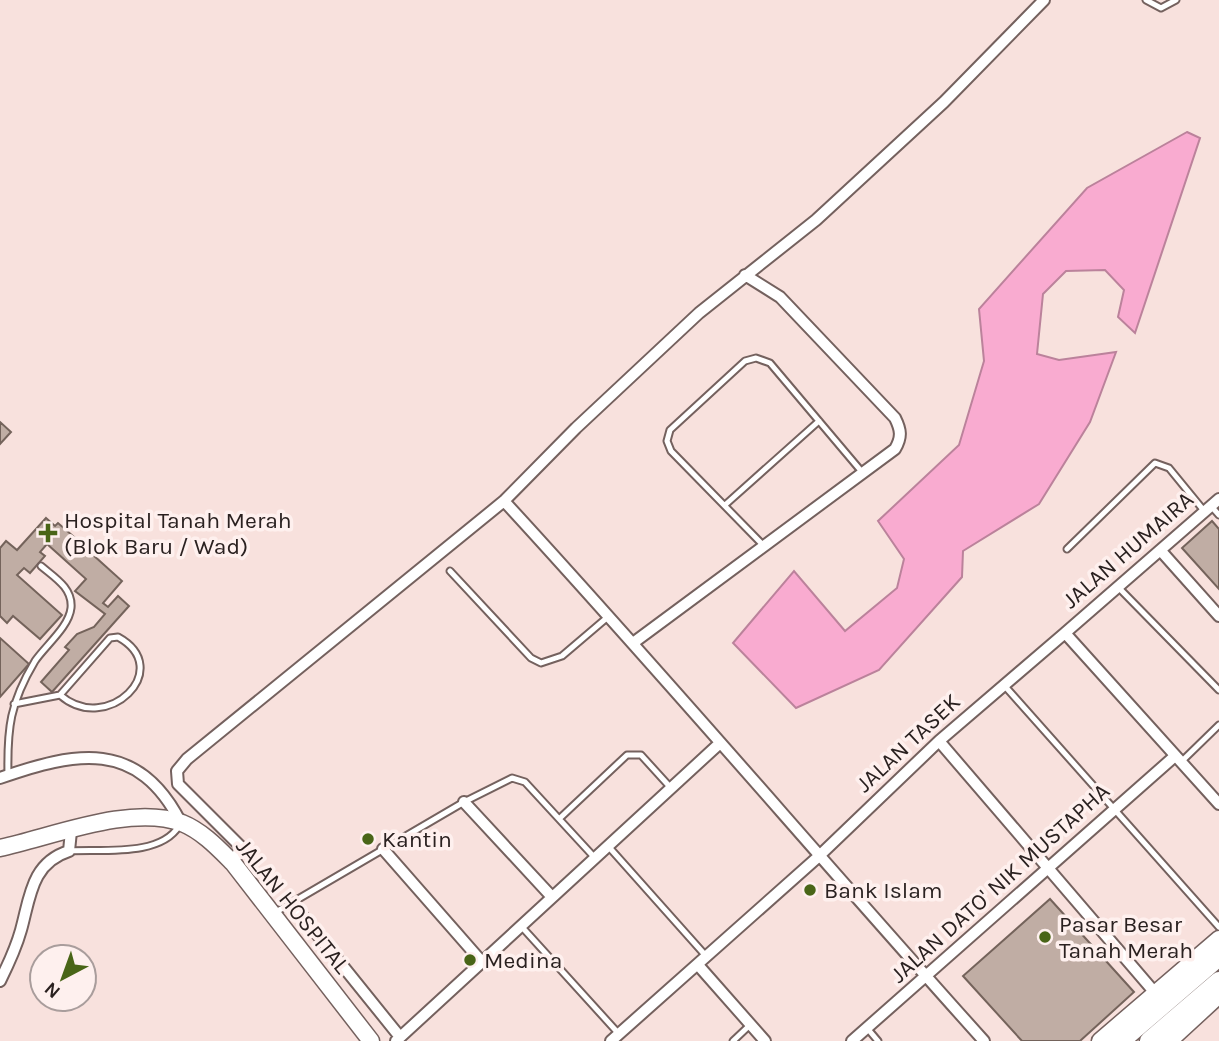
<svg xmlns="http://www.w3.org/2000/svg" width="1219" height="1041" font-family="Karla,sans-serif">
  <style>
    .water { fill: #f9abd0; stroke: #bb829b; stroke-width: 2 }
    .building { fill: #c0ada4; stroke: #74635b; stroke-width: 2 }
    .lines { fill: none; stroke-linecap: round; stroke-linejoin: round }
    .service-casing { stroke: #74615e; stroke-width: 9 }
    .minor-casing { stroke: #74615e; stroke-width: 14 }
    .secondary-casing { stroke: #74615e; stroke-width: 19 }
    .primary-casing { stroke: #74615e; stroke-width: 21 }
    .service { stroke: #fff; stroke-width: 5 }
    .minor { stroke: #fff; stroke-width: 10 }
    .secondary { stroke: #fff; stroke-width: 16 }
    .primary { stroke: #fff; stroke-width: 18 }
    .poi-dot { fill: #496517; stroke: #fef0ee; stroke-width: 2.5 }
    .labels { text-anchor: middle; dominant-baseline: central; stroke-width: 7; stroke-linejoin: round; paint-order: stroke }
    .poi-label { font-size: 23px; fill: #2a2120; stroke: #fef0ee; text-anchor: start }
    .street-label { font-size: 23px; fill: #2a2120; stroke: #fef0ee }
  </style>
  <rect width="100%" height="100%" fill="#f8e1dd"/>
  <path class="water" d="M1187 132 1200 138 1135 333 1118 317 1124 290 1105 270 1066 271 1043 294 1037 354 1059 360 1116 352 1090 422 1039 504 963 551 962 577 879 670 796 708 733 643 794 571 845 631 897 588 904 559 878 521 959 445 984 361 979 309 1087 188Z"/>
  <path class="building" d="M0 422 11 432 0 444Z
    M46 518 55 526 58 523 81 543 83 540 94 551 92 554 122 581 103 603 108 607 118 596 129 606 52 692 41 682 69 650 65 647 77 634 94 627 105 614 75 591 86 579 47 544 40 552 45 556 30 573 24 568 17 575 62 615 40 639 13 616 7 623 0 616V548L6 541 17 550Z
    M1212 521 1219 529V589L1182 548Z
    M0 638 29 664 0 697Z
    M1050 899 1134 992 1080 1041H1022L963 976Z"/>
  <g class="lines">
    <defs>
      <path id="service" d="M1146 0 1161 8 1176 0
        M725 505 819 421
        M1211 506 1219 515
        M763 545 671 451 667 441 670 430 745 361 756 358 770 363 862 472
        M1067 549 1155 463 1169 468 1205 512
        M450 571 531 658 541 663 562 656 609 616
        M1118 587 1219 690
        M1003 684 1219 927
        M14 704 60 695C107 736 176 669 118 637L110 638 60 695
        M1181 762 1219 725
        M8 775C7 728 10 703 35 661 45 646 69 627 71 608 73 588 54 577 41 566
        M559 819 627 755H641L671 788
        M608 846 706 956
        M69 851C102 849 160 857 179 826
        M276 912 464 802 512 778 525 782 595 858
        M521 926 619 1034
        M867 1028 878 1041
        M733 1041 750 1025"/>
      <path id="minor" d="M504 501C667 678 823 862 984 1041
        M1161 551 1219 616
        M1065 633 1219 499
        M633 643 895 449C902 437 901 430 895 418L780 297 745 275
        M939 741 1156 994
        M0 778C75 752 138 738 181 823
        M464 802 552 897
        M383 849 482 962
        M233 863 241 847 178 784 177 771 187 759 504 501 576 428 699 313 816 220 944 102 1044 0
        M292 903 400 1037
        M698 965 765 1041
        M0 981C8 965 16 948 21 930 30 898 31 863 69 851L71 831
        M396 1041 719 744
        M611 1041 818 857 939 741 1065 633 1219 804
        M852 1041 1175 756"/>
      <path id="secondary" d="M0 848C52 837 130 804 182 823 202 831 218 848 233 863L371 1041
        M1100 1041 1219 939
        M1169 1041 1219 995"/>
      <path id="primary" d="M1121 1041 1219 957
        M1149 1041 1219 981"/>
    </defs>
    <use href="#service" class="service-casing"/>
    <use href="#minor" class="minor-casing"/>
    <use href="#secondary" class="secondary-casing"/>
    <use href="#primary" class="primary-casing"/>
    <use href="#service" class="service"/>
    <use href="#minor" class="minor"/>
    <use href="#secondary" class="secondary"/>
    <use href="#primary" class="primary"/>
  </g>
  <g class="poi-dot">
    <path d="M44.5 522.5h7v7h7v7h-7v7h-7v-7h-7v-7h7z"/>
    <circle cx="368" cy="839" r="7"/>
    <circle cx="810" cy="890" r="7"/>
    <circle cx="1045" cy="937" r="7"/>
    <circle cx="470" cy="960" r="7"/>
  </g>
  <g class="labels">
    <g class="poi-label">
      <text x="64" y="520">Hospital Tanah Merah<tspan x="64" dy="26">(Blok Baru / Wad)</tspan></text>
      <text x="382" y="839">Kantin</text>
      <text x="824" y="890">Bank Islam</text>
      <text x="1059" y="924">Pasar Besar<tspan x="1059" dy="26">Tanah Merah</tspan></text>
      <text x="484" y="960">Medina</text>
    </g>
    <g class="street-label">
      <text transform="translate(1128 550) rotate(-41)">JALAN HUMAIRA</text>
      <text transform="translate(908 743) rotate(-43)">JALAN TASEK</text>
      <text transform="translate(1000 883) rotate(-42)">JALAN DATO' NIK MUSTAPHA</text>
      <text transform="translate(293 906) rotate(51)">JALAN HOSPITAL</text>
    </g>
  </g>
  <g transform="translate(63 978) rotate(221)"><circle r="33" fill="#fef0ee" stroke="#a99d9c" stroke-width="2"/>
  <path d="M0-5L12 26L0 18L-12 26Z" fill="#496517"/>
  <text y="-10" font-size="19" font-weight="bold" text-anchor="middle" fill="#2a2120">N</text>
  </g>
</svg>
